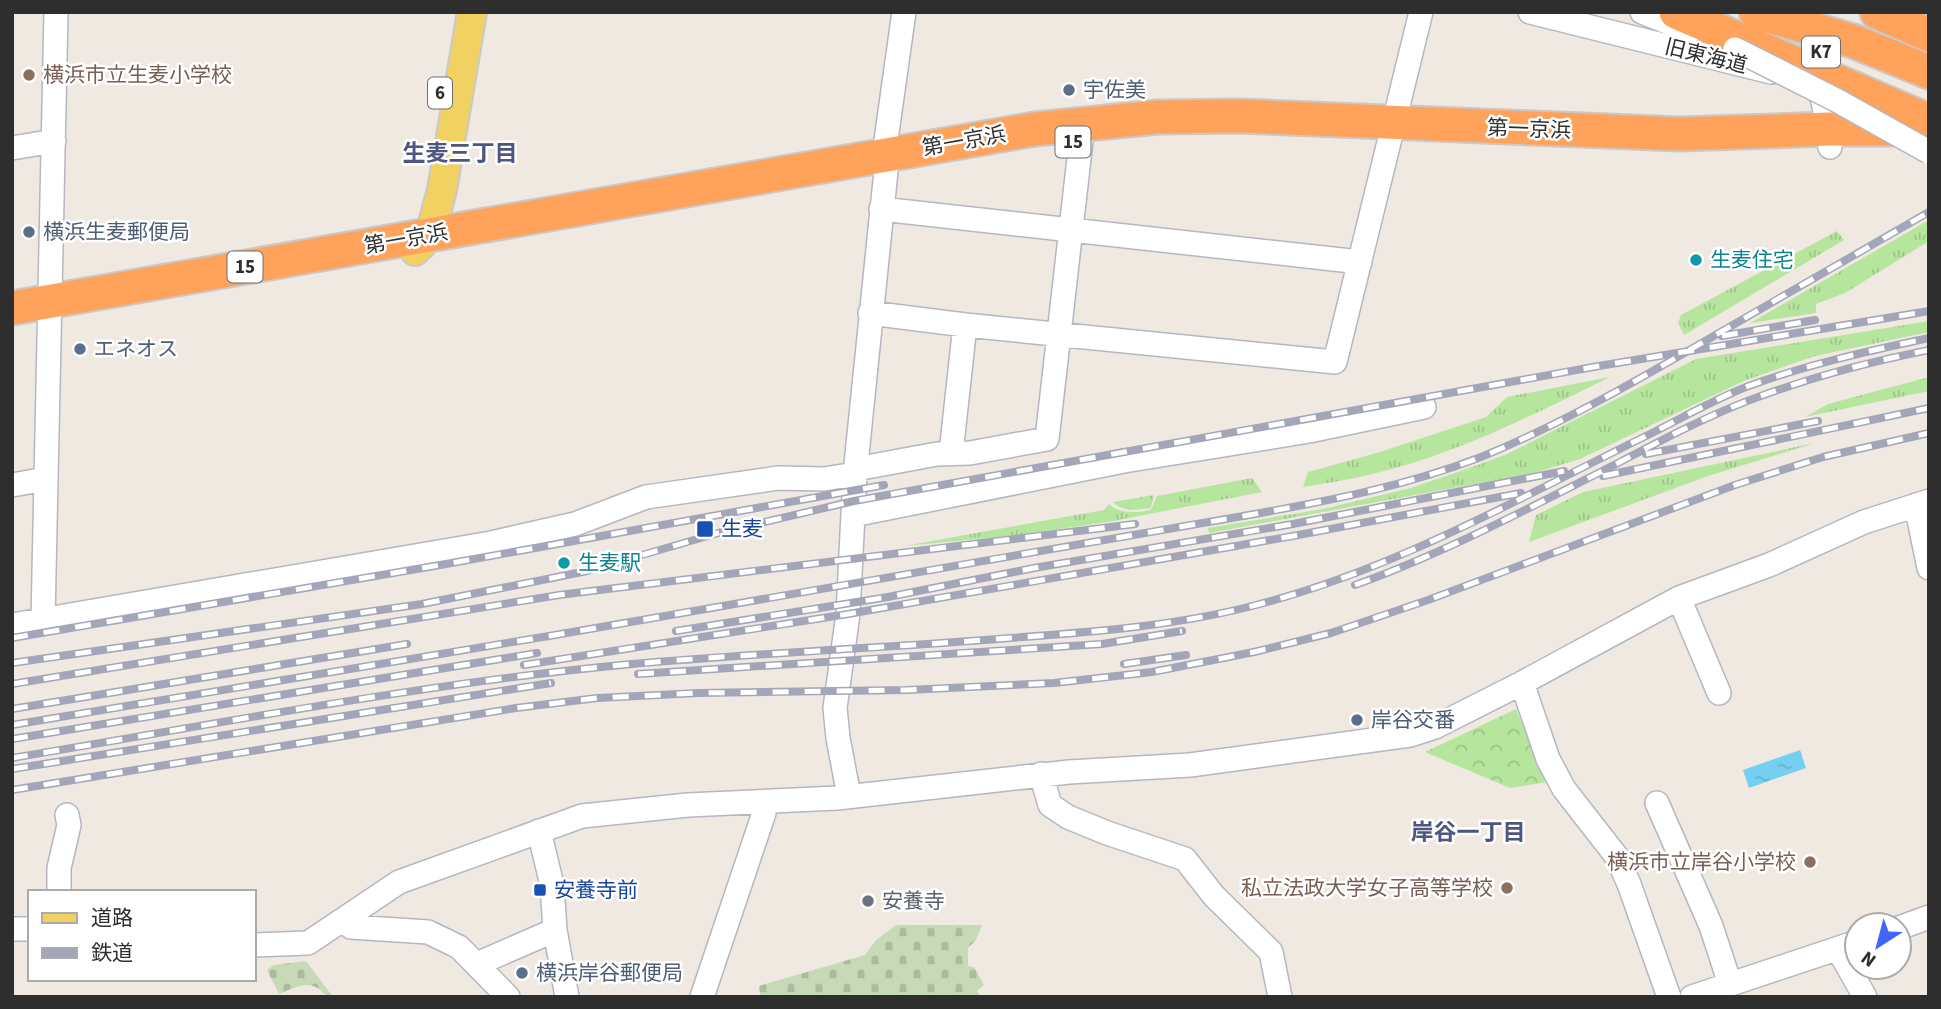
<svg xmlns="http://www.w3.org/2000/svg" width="1941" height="1009" font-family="'Source Sans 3','Noto Sans JP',sans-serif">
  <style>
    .grass { fill: url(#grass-tufts) }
    .forest { fill: url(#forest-crowns) }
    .cemetery { fill: url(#cemetery-stones) }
    .water { fill: url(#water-ripples) }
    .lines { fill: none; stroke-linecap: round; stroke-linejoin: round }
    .minor-casing { stroke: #b4b7c1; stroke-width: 26 }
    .major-casing { stroke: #c9c9c9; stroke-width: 32 }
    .highway-casing { stroke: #c9c9c9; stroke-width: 37 }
    .minor { stroke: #fff; stroke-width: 23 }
    .major { stroke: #f2d163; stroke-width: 28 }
    .highway { stroke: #ffa35c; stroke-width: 33 }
    .rail-casing { stroke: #a3a6b8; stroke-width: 8 }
    .rail { stroke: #fff; stroke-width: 5; stroke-dasharray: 16; stroke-linecap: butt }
    .minor-bridge-casing { stroke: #b4b7c1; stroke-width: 26; stroke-linecap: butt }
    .minor-bridge { stroke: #fff; stroke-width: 23 }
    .education-dot { fill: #8d6e63; stroke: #fff; stroke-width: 2.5 }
    .service-dot { fill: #5c6f8a; stroke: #fff; stroke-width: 2.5 }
    .culture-dot { fill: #0f9aa8; stroke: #fff; stroke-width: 2.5 }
    .transit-dot { fill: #1a4fb4; stroke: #fff; stroke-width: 2.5 }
    .worship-dot { fill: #6b7280; stroke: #fff; stroke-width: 2.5 }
    .labels { text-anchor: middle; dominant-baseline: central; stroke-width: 5; stroke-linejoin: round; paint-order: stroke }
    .shield { fill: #fff; stroke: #6d6d6d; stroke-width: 2 }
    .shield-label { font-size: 19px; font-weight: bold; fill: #2e2e2e }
    .street-label { font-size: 21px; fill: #2e2e2e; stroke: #fff }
    .education-label { font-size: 21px; fill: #785e54; stroke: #fff; text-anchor: end }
    .service-label { font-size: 21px; fill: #4e5e75; stroke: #fff; text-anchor: start }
    .culture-label { font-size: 21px; fill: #0d838f; stroke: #fff; text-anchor: start }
    .transit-label { font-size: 21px; fill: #164399; stroke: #fff; text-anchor: start }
    .worship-label { font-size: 21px; fill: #5b616d; stroke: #fff; text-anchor: start }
    .neighbourhood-label { font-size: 23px; font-weight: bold; fill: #4d5680; stroke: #fff }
  </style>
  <defs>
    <pattern id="grass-tufts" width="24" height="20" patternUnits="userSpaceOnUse" patternTransform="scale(1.75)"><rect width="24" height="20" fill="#b6e59e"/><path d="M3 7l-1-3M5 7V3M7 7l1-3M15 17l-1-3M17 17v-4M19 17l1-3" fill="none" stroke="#9dc588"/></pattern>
    <pattern id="forest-crowns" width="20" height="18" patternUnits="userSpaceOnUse" patternTransform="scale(1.75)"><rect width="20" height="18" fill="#b6e59e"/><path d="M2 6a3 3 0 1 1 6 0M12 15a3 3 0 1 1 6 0" fill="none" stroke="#9dc588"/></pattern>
    <pattern id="cemetery-stones" width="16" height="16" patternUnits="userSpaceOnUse" patternTransform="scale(1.75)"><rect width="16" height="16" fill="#c8d9b8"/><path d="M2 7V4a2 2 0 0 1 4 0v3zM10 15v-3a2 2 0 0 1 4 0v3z" fill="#acbb9e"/></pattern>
    <pattern id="water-ripples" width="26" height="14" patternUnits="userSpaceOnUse" patternTransform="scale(1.75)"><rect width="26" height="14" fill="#75cff0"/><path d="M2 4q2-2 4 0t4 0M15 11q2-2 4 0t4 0" fill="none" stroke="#66b2ce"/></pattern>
  </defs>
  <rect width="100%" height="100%" fill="#efe9e1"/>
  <path class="grass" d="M1929 220V241L1845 293 1816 304V313L1750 323Z
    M1837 231 1844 240 1684 335 1678 323 1681 315Z
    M1929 321V332L1815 356 1746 380 1580 459 1534 473 1209 533 1208 528 1323 509 1411 488 1472 467 1507 454 1696 359Z
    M1610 377C1533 415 1455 455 1372 474 1349 480 1326 483 1303 487L1308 472 1380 452 1486 417 1507 397Z
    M1929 377V391L1805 417 1828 404Z
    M1815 443 1708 476 1529 542 1536 515 1583 492Z
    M1252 478 1262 492 1108 522 1010 536 904 546 1104 510 1109 504C1119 514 1138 513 1151 510L1157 496Z"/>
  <path class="forest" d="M1154 495 1151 508C1138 510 1122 512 1113 502Z
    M1516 709 1547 782 1510 788 1425 752Z"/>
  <path class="cemetery" d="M896 925H982L976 940 968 948V966L974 967 984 985 977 991 980 997H760L759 986 865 955 876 940Z
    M306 961 333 997H327C312 977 298 986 279 994L267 970 274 965Z"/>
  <path class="water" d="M1800 750 1806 768 1749 788 1743 770Z"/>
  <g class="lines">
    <defs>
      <path id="minor" d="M1530 12 1771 72
        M1642 12 1690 31
        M1811 82 1819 84 1829 129 1830 147
        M12 148 54 141
        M881 209 1360 262
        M870 313 965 325 1335 362 1421 12
        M951 453 965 325
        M856 469 937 454 970 453 1047 439 1081 141
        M12 485 46 479
        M1916 505 1929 568
        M853 515 1124 461 1309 431 1424 407
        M1679 598 1719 693
        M43 620 56 12
        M12 625 491 543 575 524 646 497 778 478 824 479 855 474
        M1522 683 1548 759 1564 789 1617 857 1629 884 1669 997
        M1041 774 1050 805 1068 817 1107 833 1185 859 1214 896 1271 952 1280 997
        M849 796 838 738 835 708 848 614 855 474 886 171V140L904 12
        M1657 803 1711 926 1730 984
        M539 831 552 885 555 930 567 997
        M59 892V868L69 825 67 815
        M344 920 351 927 428 932 459 947 508 997
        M1899 928 1929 917
        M12 929H30
        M254 945 308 943 399 882 582 816 688 805 837 798 1069 772 1190 765 1410 735 1435 727 1522 683 1679 598 1769 565 1864 522 1929 501
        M1838 949 1865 997
        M477 964 555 930
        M702 997 764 813 763 803
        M1692 997 1857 942"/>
      <path id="major" d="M415 251 422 244 432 227 442 190 472 12"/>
      <path id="highway" d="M1676 12 1929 121
        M1756 12 1853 41 1929 72
        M1877 12 1929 35
        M12 308 1035 129 1158 117 1239 116 1680 134 1829 129H1929"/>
    </defs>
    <use href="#minor" class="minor-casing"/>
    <use href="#major" class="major-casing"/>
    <use href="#highway" class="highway-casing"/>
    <use href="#minor" class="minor"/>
    <use href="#major" class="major"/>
    <use href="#highway" class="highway"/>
    <defs>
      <path id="rail" d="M1722 336 1815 320
        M1646 454 1818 421
        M1603 476 1929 408
        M1355 585C1447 552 1533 506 1620 462 1662 440 1705 417 1750 400 1808 378 1868 362 1929 350
        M676 631 888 597 1034 568 1293 524 1564 471
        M12 638 446 564 884 485
        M12 663 422 604 587 571 718 533 854 501 1593 367 1929 311
        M1124 664 1186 655
        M524 665 848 614 1293 536 1521 493
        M638 674 1102 644 1182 631
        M12 684 559 595 1135 524
        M12 709 407 644
        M12 725 555 635 1249 515C1328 501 1406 486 1481 457 1562 424 1636 381 1712 337 1784 295 1857 254 1929 212
        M12 739 537 653
        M12 758C217 724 425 683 632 664 758 653 884 648 1010 638 1092 632 1176 626 1256 605 1396 569 1519 498 1648 435 1680 419 1713 400 1746 387 1805 365 1868 351 1929 338
        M12 769 551 683
        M12 790 516 708 597 698 699 693 907 690 1054 683 1152 672 1254 652 1331 633 1428 600 1735 485 1823 457 1929 433"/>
    </defs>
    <use href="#rail" class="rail-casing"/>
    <use href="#rail" class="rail"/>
    <defs>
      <path id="minor-bridge" d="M1735 49 1838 101 1929 152"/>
    </defs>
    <use href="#minor-bridge" class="minor-bridge-casing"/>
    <use href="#minor-bridge" class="minor-bridge"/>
  </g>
  <g class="education-dot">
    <circle cx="29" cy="75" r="7"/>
    <circle cx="1810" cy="862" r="7"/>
    <circle cx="1507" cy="888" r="7"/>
  </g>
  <g class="service-dot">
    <circle cx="1069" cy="90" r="7"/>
    <circle cx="29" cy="232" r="7"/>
    <circle cx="80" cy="349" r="7"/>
    <circle cx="1357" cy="720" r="7"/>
    <circle cx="522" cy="973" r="7"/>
  </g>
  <g class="culture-dot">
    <circle cx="1696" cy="260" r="7"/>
    <circle cx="564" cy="563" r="7"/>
  </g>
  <g class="transit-dot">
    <rect x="696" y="520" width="18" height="18" rx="3.5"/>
    <rect x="533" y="883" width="14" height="14" rx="3.5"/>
  </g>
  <circle class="worship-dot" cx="868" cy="901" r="7"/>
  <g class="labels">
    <g class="shield">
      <rect x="1802" y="36.5" width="38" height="31" rx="5"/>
      <rect x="428" y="77.5" width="24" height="31" rx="5"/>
      <rect x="1055.5" y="126.5" width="35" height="31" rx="5"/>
      <rect x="227.5" y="251.5" width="35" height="31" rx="5"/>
    </g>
    <g class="shield-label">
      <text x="1821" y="52">K7</text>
      <text x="440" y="93">6</text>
      <text x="1073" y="142">15</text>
      <text x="245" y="267">15</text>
    </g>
    <g class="street-label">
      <text transform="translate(1706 56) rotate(14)">旧東海道</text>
      <text transform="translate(1529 129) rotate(2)">第一京浜</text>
      <text transform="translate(964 141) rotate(-10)">第一京浜</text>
      <text transform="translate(406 239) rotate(-10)">第一京浜</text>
    </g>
    <g class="education-label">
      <text x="43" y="75" text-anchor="start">横浜市立生麦小学校</text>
      <text x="1796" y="862">横浜市立岸谷小学校</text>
      <text x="1493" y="888">私立法政大学女子高等学校</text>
    </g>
    <g class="service-label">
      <text x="1083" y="90">宇佐美</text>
      <text x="43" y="232">横浜生麦郵便局</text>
      <text x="94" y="349">エネオス</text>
      <text x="1371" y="720">岸谷交番</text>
      <text x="536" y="973">横浜岸谷郵便局</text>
    </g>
    <g class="culture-label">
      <text x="1710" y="260">生麦住宅</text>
      <text x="578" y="563">生麦駅</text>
    </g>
    <g class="transit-label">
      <text x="721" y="529">生麦</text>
      <text x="554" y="890">安養寺前</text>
    </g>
    <g class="worship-label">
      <text x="882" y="901">安養寺</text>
    </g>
    <g class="neighbourhood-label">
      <text x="460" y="153">生麦三丁目</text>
      <text x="1468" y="832">岸谷一丁目</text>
    </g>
  </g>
  <rect width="1941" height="1009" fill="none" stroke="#2e2e2e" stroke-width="28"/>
  <rect x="28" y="890" width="228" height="91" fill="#ffffff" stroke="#ababab" stroke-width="2"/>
  <rect x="42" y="913" width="35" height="10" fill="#f2d163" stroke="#ababab" stroke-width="2"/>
  <text x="91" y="925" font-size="21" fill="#2e2e2e">道路</text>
  <rect x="42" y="948" width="35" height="10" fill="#a3a6b8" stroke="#ababab" stroke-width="2"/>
  <text x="91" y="960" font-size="21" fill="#2e2e2e">鉄道</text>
  <g transform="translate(1878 946) rotate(216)"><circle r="33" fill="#ffffff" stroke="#ababab" stroke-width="2"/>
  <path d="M0-5L12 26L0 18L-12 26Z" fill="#4264fb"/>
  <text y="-10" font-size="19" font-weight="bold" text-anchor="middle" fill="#2e2e2e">N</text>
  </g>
</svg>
